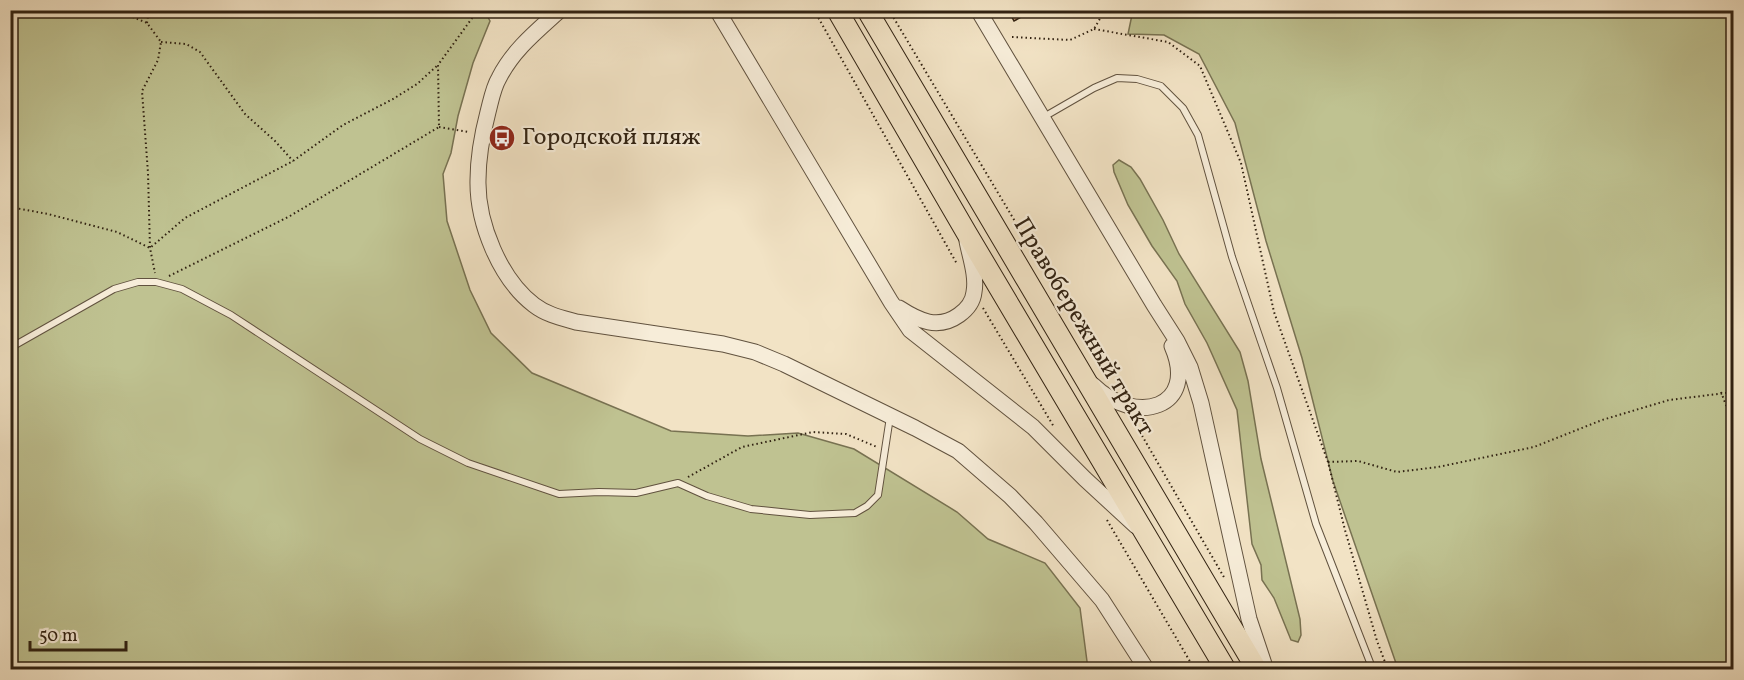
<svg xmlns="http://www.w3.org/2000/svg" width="1744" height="680" font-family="Vollkorn,serif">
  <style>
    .green { fill: #bfc291; stroke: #787252; stroke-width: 1.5 }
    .building { fill: #dead89; stroke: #312212; stroke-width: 1.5 }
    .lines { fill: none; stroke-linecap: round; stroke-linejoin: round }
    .service-casing { stroke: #61523f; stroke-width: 8 }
    .tertiary-casing { stroke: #61523f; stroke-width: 17 }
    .trunk-casing { stroke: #312212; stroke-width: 22 }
    .path { stroke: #312212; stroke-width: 2; stroke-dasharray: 1.5 3; stroke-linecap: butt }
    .service { stroke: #f7edd9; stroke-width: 6 }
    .tertiary { stroke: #f7edd9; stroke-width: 15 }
    .trunk { stroke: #f2e3c5; stroke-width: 20 }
    .labels { text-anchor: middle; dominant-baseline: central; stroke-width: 4.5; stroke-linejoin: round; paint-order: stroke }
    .poi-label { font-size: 24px; fill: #312212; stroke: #f7edd9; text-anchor: start }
    .street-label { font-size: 24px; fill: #312212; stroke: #f7edd9 }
  </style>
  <rect width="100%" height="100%" fill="#f2e3c5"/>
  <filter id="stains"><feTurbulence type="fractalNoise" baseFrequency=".00333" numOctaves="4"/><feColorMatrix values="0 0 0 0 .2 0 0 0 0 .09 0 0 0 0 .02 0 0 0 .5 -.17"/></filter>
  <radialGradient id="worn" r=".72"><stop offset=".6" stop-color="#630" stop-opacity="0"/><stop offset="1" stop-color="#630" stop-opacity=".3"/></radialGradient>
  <path class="green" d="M484 10 490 21 473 63 458 116 451 153 443 174 447 221 470 290 491 333 532 373 671 431 748 436 798 433 854 449 957 512 988 539 1045 563 1080 608 1088 669 11 670V11Z
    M1133 10 1733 11V669H1398L1333 481 1302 358 1266 241 1235 123 1199 54 1164 35 1128 34Z
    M1119 160 1131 167 1140 179 1163 220 1179 254 1240 352 1248 381 1261 459 1300 619 1301 635 1298 642 1291 640 1274 598 1262 580 1261 565 1252 544 1237 410 1207 343 1185 304 1177 281 1152 246 1128 205 1114 172 1113 165Z"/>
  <path class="building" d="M1008 10H1020L1023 16 1014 21Z"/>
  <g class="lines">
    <defs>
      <path id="service" d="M1042 118 1094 88 1117 78 1137 79 1161 86 1183 108 1198 135 1232 257 1277 388 1316 524 1373 670
        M10 348 114 289 138 282H156L182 289 231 315 420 439 468 463 559 494 599 492 636 493 678 483 707 496 751 509 810 515 855 513 867 506 878 495 890 417"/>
      <path id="tertiary" d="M560 10C537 31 513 50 499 78 493 88 491 101 488 112 482 135 478 157 478 180 477 223 500 279 534 305 547 315 562 318 576 322L723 344 755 352 784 364 915 428 958 451 1010 496 1036 523 1102 600 1147 670
        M717 10 891 302 910 330 1033 427 1085 479 1136 526
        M978 10 1154 305 1177 341 1190 367 1201 403 1249 619 1266 670
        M899 308C919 321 938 330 959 315 966 310 973 302 974 292 977 276 970 257 967 241
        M1093 385C1136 427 1199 408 1172 346"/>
      <path id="trunk" d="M837 10 966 232 1226 670
        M867 10 1257 670"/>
    </defs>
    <use href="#service" class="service-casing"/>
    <use href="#tertiary" class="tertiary-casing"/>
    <use href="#trunk" class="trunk-casing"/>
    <path class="path" d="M116 10 147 23 161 42 158 60 142 91 148 173 150 248 155 273
      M814 10 957 264
      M889 10 1109 379
      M147 23 149 10
      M1094 29 1168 42 1200 66 1241 163 1274 312 1328 462 1345 530 1377 641 1388 670
      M1012 37 1070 40 1094 29 1105 10
      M161 42 186 44 200 52 245 114 275 141 293 161
      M439 127 469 132
      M10 207 48 214 117 232 150 248 185 218 293 161 343 125 393 99 417 84 438 65
      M169 276 290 216 439 127 438 65 478 10
      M983 308 1054 427
      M1721 392 1734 426
      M1133 420 1225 579
      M1328 462 1358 461 1397 472 1438 467 1534 447 1602 420 1669 400 1734 392
      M688 477 742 447 813 432 846 434 877 447
      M1107 520 1195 670"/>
    <use href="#service" class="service"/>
    <use href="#tertiary" class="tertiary"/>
    <use href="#trunk" class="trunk"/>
  </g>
  <defs>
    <symbol id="bus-disc" viewBox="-11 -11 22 22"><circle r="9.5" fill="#8f2418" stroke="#f7edd9"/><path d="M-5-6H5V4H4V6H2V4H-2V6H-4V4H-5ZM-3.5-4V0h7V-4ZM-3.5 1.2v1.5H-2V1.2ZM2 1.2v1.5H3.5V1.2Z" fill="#fff"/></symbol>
  </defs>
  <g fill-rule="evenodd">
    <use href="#bus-disc" x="487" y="123" width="30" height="30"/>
  </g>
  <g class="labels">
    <g class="poi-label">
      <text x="522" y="138">Городской пляж</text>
    </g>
    <g class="street-label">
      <text transform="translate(1083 327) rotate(59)">Правобережный тракт</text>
    </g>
  </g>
  <rect width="1744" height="680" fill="none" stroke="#f2e3c5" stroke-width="36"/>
  <rect x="12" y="12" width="1720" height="656" fill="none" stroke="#312212" stroke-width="3"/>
  <rect x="18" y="18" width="1708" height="644" fill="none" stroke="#312212" stroke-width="1.5"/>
  <path d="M30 641v9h96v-9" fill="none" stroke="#312212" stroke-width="3"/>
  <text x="39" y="641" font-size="18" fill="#312212" stroke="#f7edd9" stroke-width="4.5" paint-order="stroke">50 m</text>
  <rect width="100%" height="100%" filter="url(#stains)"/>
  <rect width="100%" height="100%" fill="url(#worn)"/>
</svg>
